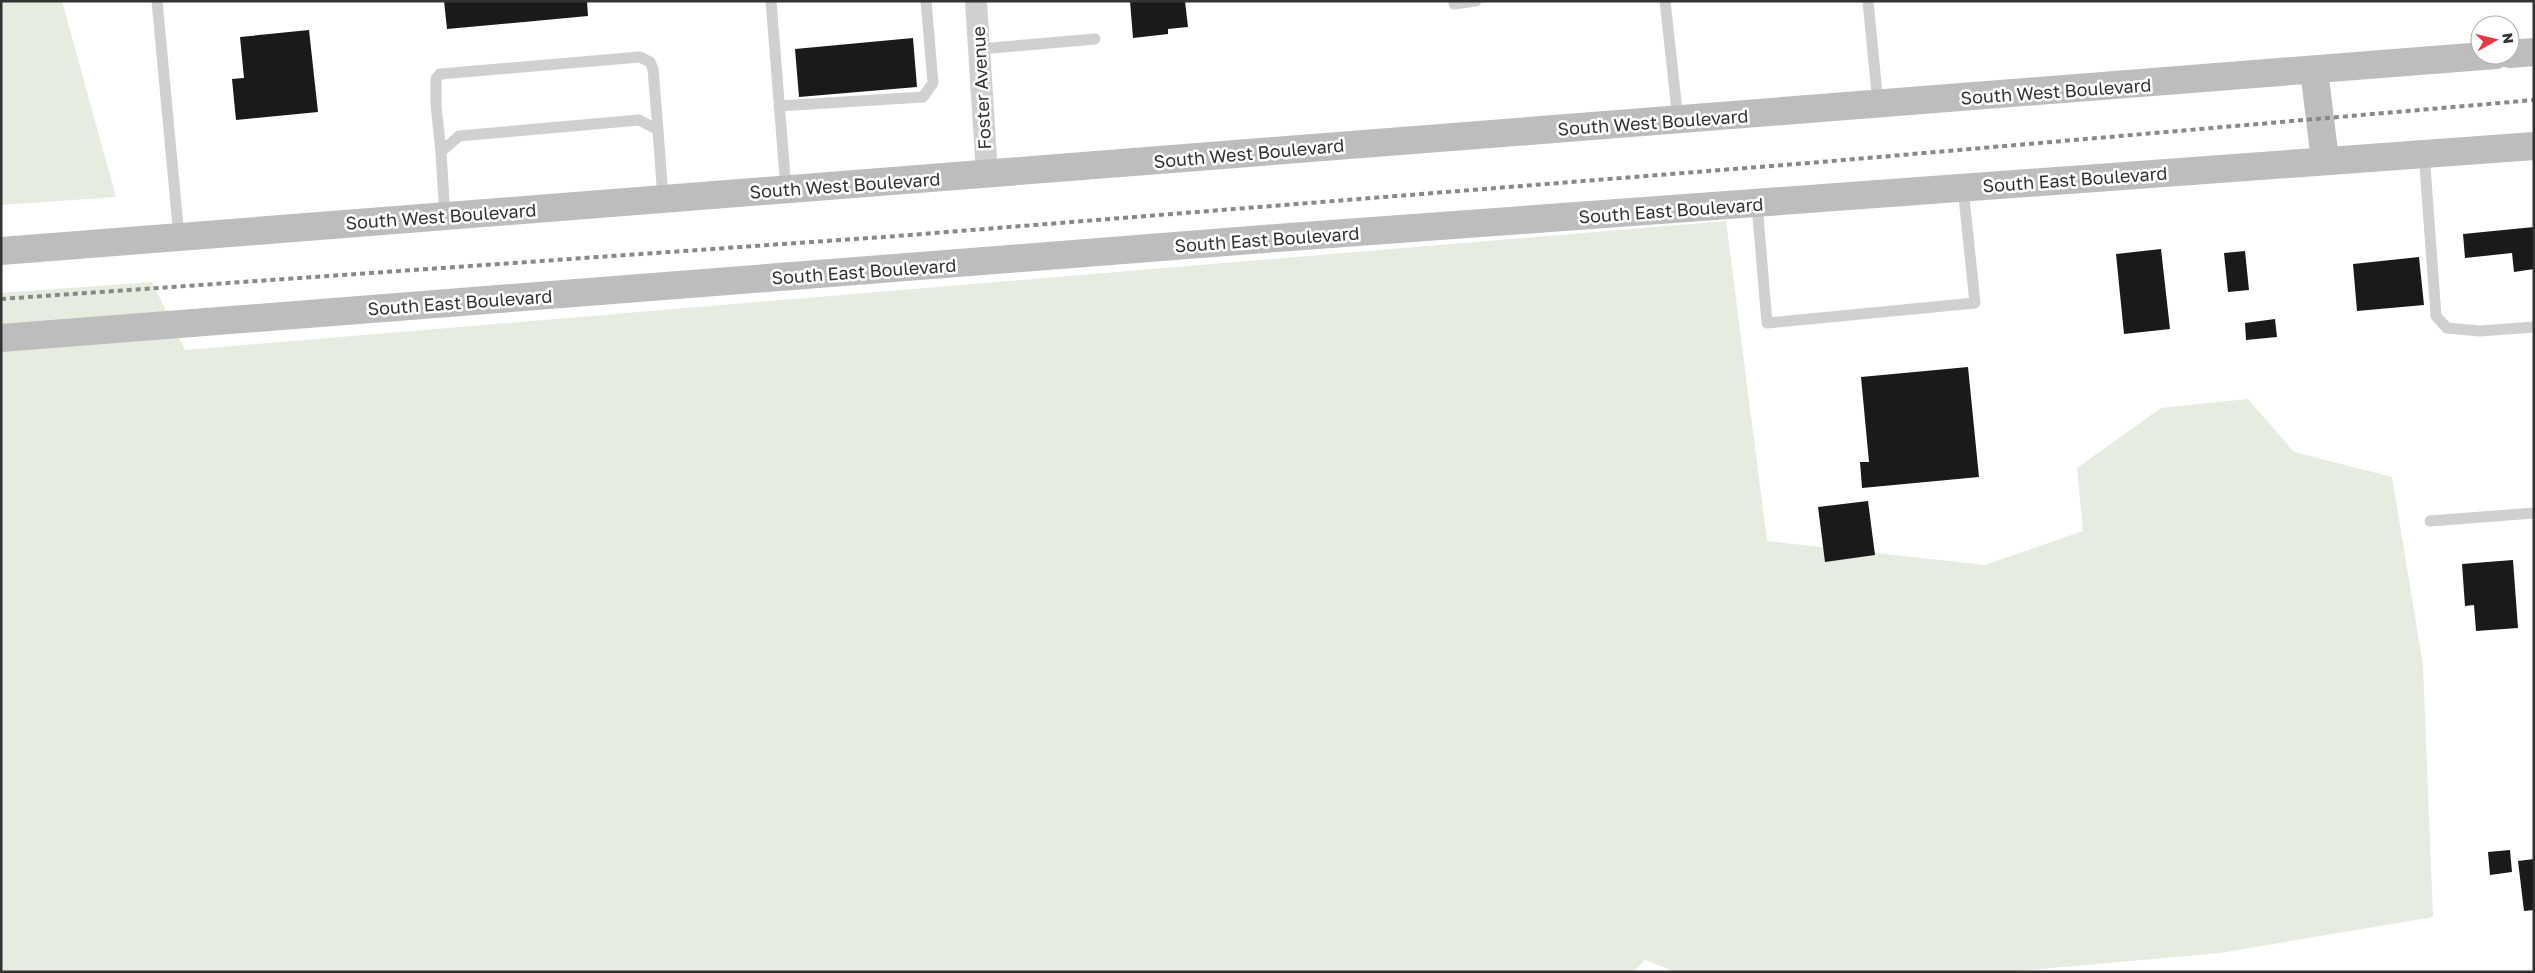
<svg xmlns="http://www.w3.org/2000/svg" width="2535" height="973" font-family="'Golos Text',sans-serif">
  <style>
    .green { fill: #e6ecdf }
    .building { fill: #1a1a1a }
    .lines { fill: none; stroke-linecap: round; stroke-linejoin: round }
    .service { stroke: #d0d0d0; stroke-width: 11 }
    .minor { stroke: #d0d0d0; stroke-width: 22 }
    .secondary { stroke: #bdbdbd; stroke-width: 28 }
    .rail { stroke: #888; stroke-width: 4; stroke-dasharray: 5 4; stroke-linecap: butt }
    .labels { text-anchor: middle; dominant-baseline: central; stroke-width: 5; stroke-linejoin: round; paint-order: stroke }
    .street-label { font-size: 18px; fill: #333; stroke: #fff }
  </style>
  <rect width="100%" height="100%" fill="#fff"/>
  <path class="green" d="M1 1H62L116 197 1 205Z
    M1726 221 1767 541 1985 565 2083 531 2077 468 2161 408 2248 399 2294 452 2392 477 2423 665 2433 917 2220 953 2006 972H1676L1645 960 1633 972H1V293L152 282 185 350Z"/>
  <path class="building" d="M444 1H587L588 16 447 29Z
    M1130 1H1185L1188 27 1168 29V34L1133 38Z
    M309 30 318 112 236 120 232 79 244 78 240 37Z
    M913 38 917 87 799 97 795 49Z
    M2534 227V269L2514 272 2512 253 2465 258 2463 234Z
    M2161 249 2170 329 2124 334 2116 254Z
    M2245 251 2249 290 2228 292 2224 253Z
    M2419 257 2424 305 2357 311 2353 264Z
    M2275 319 2277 337 2246 340 2245 323Z
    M1968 367 1979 477 1862 488 1860 462H1869L1861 377Z
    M1868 501 1875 555 1825 562 1818 507Z
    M2513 560 2518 628 2476 631 2474 605 2465 606 2462 564Z
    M2510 850 2512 872 2490 875 2488 852Z
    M2534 859V910L2524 911 2518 861Z"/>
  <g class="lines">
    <path class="service" d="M157 1 179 237
      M771 1 786 189
      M1665 1 1678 120
      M1868 1 1878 104
      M1454 4 1476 1
      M980 49 1095 39
      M779 106 923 97 933 83 926 1
      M441 152 436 105V79L440 74 640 57 650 62 653 69 658 130
      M2424 153 2436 316 2447 328 2480 331 2534 327
      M1757 204 1767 323 1975 303 1963 188
      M445 216 441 152 459 136 639 120 658 130 663 199
      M2430 521 2534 513"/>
    <path class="minor" d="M976 1 987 174"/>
    <path class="secondary" d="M2510 54 2534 52
      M2314 70 2325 160
      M1 251 2496 55
      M1 338 1290 237 2534 146"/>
    <path class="rail" d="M1 299 897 236 1821 162 2534 100"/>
  </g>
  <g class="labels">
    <g class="street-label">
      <text transform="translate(981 88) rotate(-93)">Foster Avenue</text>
      <text transform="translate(2056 91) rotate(-4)">South West Boulevard</text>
      <text transform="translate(1653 122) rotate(-4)">South West Boulevard</text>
      <text transform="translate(1249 153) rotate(-5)">South West Boulevard</text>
      <text transform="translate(2075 179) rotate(-4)">South East Boulevard</text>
      <text transform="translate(845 185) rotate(-4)">South West Boulevard</text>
      <text transform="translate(1671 210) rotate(-4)">South East Boulevard</text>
      <text transform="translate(441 216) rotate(-4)">South West Boulevard</text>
      <text transform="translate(1267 239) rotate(-4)">South East Boulevard</text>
      <text transform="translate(864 271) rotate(-4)">South East Boulevard</text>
      <text transform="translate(460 302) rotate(-4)">South East Boulevard</text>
    </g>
  </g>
  <rect width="2535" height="973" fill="none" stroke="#333333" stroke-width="5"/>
  <g transform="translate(2495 40) rotate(82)"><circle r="24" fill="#ffffff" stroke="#adadad"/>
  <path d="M0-4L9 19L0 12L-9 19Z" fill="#e63946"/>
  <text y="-8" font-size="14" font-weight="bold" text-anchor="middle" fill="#333333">N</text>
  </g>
</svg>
